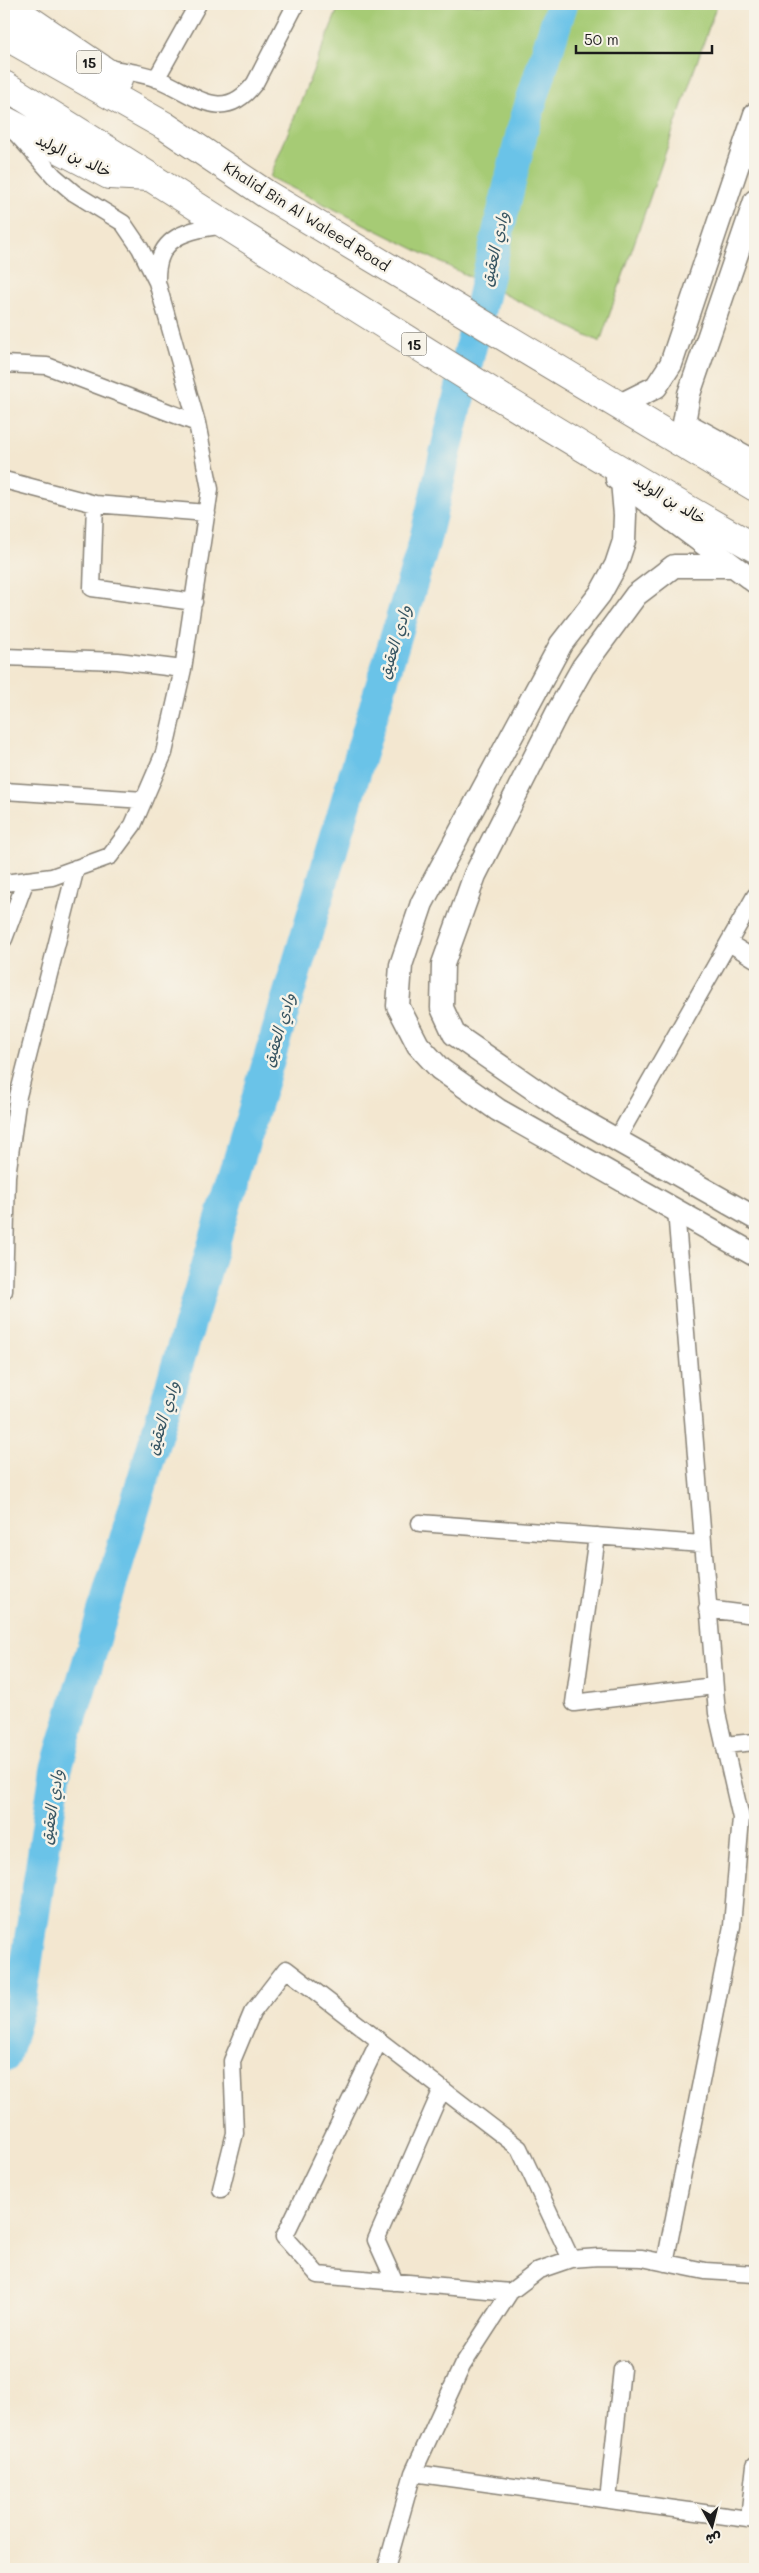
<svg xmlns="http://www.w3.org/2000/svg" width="759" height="2573" font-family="Mali,'Playpen Sans Arabic',sans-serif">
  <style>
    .green { fill: #a6cb75; stroke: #617448 }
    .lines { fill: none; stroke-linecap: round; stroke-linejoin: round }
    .river { stroke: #6bc3e8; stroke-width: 32 }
    .street-casing { stroke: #888276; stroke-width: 19 }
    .secondary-casing { stroke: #888276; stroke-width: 25 }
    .highway-casing { stroke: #888276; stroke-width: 30 }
    .street { stroke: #fff; stroke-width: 16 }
    .secondary { stroke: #fff; stroke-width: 22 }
    .highway { stroke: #fff; stroke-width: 28 }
    .labels { text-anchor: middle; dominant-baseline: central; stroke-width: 5; stroke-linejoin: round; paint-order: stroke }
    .shield { fill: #f7f3e8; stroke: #5e5c59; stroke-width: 1 }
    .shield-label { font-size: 14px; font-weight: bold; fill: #1c1c1c }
    .street-label { font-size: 15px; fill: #1c1c1c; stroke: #f7f3e8 }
    .water-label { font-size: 16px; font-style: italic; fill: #385663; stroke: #f7f3e8 }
  </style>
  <rect width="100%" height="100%" fill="#f7f3e8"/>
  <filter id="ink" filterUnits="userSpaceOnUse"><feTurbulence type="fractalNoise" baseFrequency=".02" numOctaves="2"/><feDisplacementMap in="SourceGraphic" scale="10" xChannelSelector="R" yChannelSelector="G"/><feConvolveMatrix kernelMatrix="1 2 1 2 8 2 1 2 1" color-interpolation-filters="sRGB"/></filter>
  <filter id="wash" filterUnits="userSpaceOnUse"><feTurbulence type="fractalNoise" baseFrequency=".0096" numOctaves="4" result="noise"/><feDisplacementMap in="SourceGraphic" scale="20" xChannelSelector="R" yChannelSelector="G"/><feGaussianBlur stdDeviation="1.12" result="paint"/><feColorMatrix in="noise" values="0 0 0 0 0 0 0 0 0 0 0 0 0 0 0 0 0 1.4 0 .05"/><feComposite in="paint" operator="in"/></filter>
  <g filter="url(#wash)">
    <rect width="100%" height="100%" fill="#f3e7d0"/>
    <path class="green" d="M340 4H717L600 342 270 177Z"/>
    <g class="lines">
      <path class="river" d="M4 2057 21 1999 56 1769 424 543 523 128 562 4"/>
    </g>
  </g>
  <g filter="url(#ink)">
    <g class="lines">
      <defs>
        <path id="street" d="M107 68C126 71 143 73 160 80 195 95 223 125 255 83L296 4
          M156 79 198 4
          M157 280C156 235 188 230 225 225
          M4 364 47 366 197 423
          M4 480 95 504 207 513
          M95 504 92 588 194 602
          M4 657 118 661 183 669
          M4 791 144 800
          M4 883 52 877 110 856 133 825 164 753 183 669 210 489 197 423 157 282 140 248 123 223 74 193 54 176 13 130
          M4 939 26 880
          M729 943 755 959
          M617 1139 755 896
          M4 1291 7 1176 18 1096 76 868
          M420 1523 702 1544
          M597 1536 574 1703 714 1686
          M707 1609 755 1615
          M724 1745 755 1742
          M379 2041 284 2237 318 2275 510 2292
          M221 2189 235 2133 232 2061 252 2013 286 1969 519 2148 571 2259
          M665 2263 732 1926 741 1818 717 1713 676 1210
          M395 2282 376 2240 442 2089
          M413 2473 755 2520
          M608 2500 622 2369
          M749 2519 755 2465
          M386 2569 413 2473 462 2366 510 2292 539 2270 571 2259 599 2257 642 2258 705 2271 755 2274"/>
        <path id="secondary" d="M620 405 656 387 671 364 755 114
          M684 423 755 462
          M691 449 684 423 689 394 755 201
          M621 470 625 515 624 541 616 565 600 594 561 644 422 903 401 965 398 1006 418 1045 440 1069 498 1110 755 1255
          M617 479 755 582
          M731 566H674L636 595 583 667 557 713 475 875 443 964 442 1008 454 1034 567 1112 755 1218"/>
        <path id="highway" d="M6 4 118 80
          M4 35 165 126 266 194 755 487
          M4 85C253 240 499 403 755 548
          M4 120 109 175 149 177"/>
      </defs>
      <use href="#street" class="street-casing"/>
      <use href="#secondary" class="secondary-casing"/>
      <use href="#highway" class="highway-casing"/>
      <use href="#street" class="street"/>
      <use href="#secondary" class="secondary"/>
      <use href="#highway" class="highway"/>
    </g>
  </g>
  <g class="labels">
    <g class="shield">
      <rect x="76.5" y="50.5" width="25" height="23" rx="4"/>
      <rect x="401.5" y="332.5" width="25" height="23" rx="4"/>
    </g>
    <g class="shield-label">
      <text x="89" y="62">15</text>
      <text x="414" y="344">15</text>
    </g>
    <g class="street-label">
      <text transform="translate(74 155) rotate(25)">خالد بن الوليد</text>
      <text transform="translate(307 216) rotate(32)">Khalid Bin Al Waleed Road</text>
      <text transform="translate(670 499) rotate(31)">خالد بن الوليد</text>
    </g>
    <g class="water-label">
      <text transform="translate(494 249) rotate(-77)">وادي العقيق</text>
      <text transform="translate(394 642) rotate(-73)">وادي العقيق</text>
      <text transform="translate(278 1030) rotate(-73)">وادي العقيق</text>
      <text transform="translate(162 1418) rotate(-73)">وادي العقيق</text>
      <text transform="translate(51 1807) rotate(-81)">وادي العقيق</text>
    </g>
  </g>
  <rect width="759" height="2573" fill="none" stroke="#f7f3e8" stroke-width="20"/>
  <g transform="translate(712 2526) rotate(173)" stroke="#f7f3e8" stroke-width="4" paint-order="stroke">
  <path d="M0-4L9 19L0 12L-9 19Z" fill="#1c1c1c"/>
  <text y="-8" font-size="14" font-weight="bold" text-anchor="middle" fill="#1c1c1c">ش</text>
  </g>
  <path d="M576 45v8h136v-8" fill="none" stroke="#1c1c1c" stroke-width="2.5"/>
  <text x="584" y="45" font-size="15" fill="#1c1c1c" stroke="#f7f3e8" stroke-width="4" paint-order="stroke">50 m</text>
</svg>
